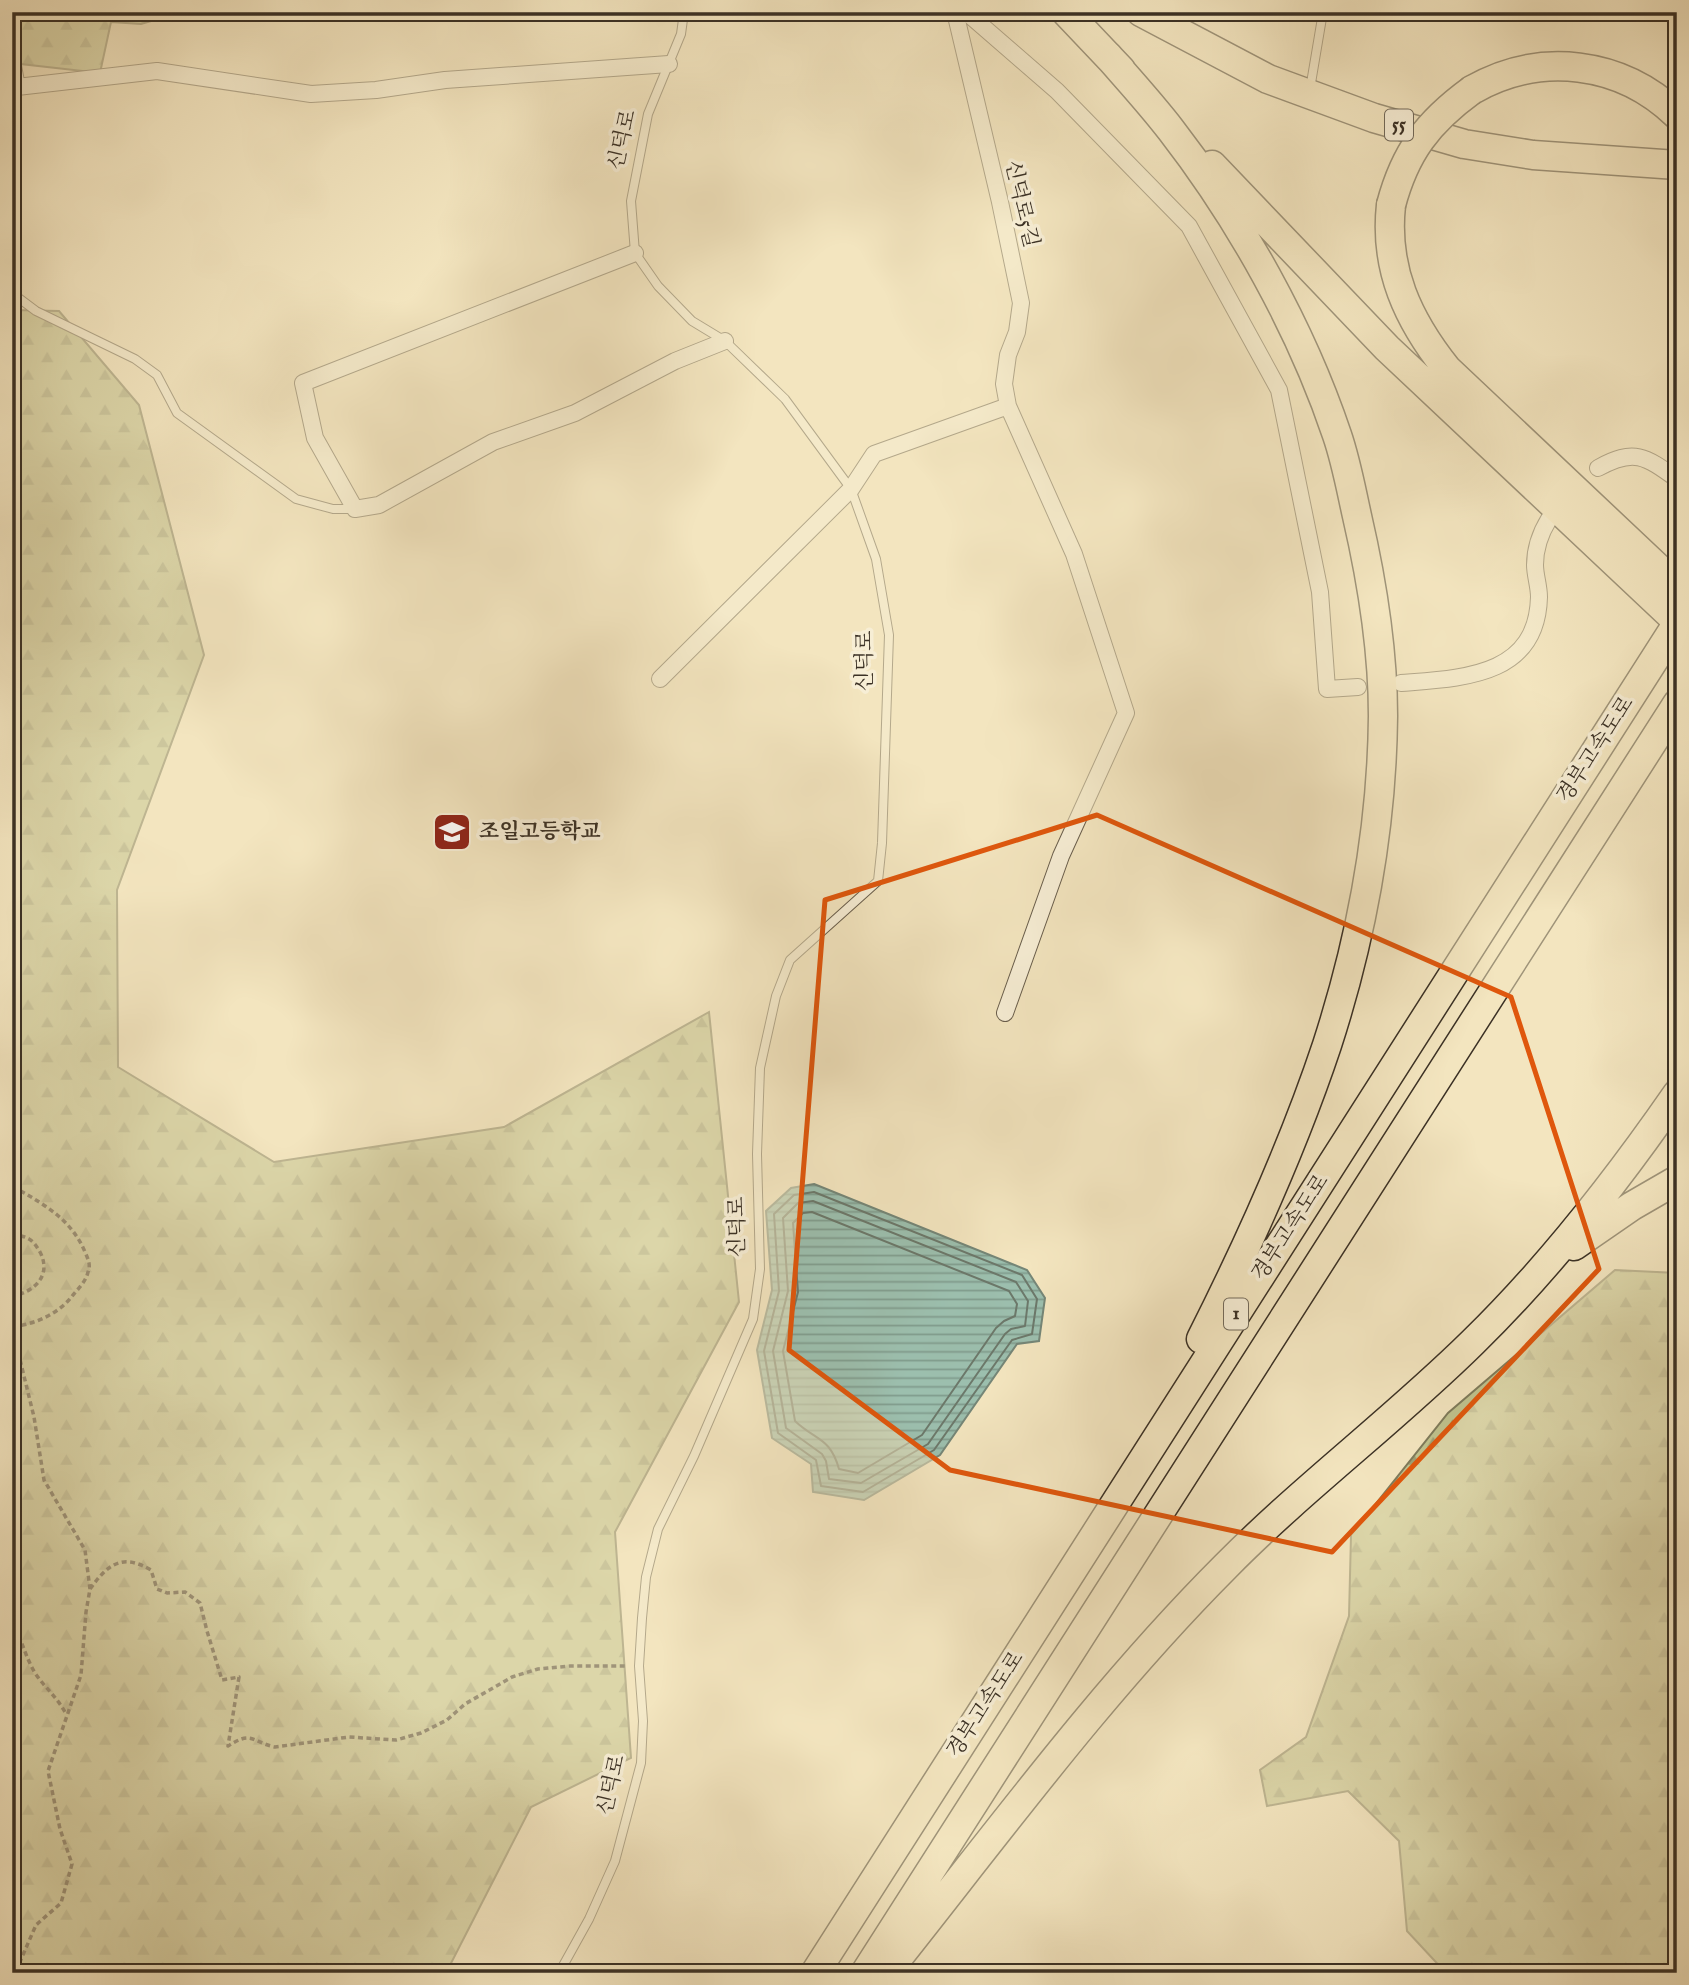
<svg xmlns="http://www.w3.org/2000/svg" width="1689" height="1985" font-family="'IM FELL English','Noto Serif KR',serif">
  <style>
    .forest { fill: url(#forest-firs); stroke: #7e7a5a; stroke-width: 2 }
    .water { fill: url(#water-rules); stroke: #758677; stroke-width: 2 }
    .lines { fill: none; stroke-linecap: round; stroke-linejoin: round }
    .shore { stroke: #6c786a; stroke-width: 2 }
    .lane-casing { stroke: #695e4c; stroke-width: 10 }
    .street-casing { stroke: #695e4c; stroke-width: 18 }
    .highway-casing { stroke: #3b3125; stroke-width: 31 }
    .path { stroke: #3b3125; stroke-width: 3.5; stroke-dasharray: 5 3.5; stroke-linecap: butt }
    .lane { stroke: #f7eed5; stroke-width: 8 }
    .street { stroke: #f7eed5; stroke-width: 16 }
    .highway { stroke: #f3e5bf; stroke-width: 28 }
    .highway-bridge-casing { stroke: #3b3125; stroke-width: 31; stroke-linecap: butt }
    .highway-bridge { stroke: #f3e5bf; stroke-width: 28 }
    .marked { fill: none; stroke: #df570d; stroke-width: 5; stroke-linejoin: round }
    .labels { text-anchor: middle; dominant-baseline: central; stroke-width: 7; stroke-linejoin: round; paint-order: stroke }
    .shield { fill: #f7eed5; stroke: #736a5a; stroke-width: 2 }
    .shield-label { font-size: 19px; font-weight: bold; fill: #3b3125 }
    .street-label { font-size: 21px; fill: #3b3125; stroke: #f7eed5 }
    .poi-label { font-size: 21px; font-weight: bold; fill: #3b3125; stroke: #f7eed5; text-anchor: start }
  </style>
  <defs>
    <pattern id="forest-firs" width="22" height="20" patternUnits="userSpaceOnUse" patternTransform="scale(1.75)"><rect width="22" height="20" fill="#c0c38e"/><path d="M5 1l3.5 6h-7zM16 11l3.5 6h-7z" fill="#9d9f74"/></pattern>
    <pattern id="water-rules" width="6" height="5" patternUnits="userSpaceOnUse" patternTransform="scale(1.75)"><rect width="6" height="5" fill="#9cbfae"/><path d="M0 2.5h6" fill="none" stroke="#809c8d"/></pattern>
  </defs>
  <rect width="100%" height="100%" fill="#f3e5bf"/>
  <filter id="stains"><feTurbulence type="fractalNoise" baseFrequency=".00286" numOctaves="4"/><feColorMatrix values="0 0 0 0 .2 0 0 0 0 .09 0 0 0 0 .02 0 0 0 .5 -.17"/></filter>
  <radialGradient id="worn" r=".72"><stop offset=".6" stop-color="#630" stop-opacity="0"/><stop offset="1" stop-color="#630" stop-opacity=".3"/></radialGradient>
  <path class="forest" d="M12 12H182L141 24 111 22 100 73 12 63Z
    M12 310 59 311 139 405 204 655 117 890 118 1067 274 1162 504 1127 709 1012 739 1302 615 1532 631 1758 531 1807 446 1973H12Z
    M1615 1270 1677 1273V1973H1446L1407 1931 1399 1841 1348 1791 1267 1806 1260 1770 1306 1737 1349 1616 1351 1535 1448 1413Z"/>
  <path class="water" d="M814 1184 1027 1270 1045 1298 1039 1341 1017 1344 940 1455 864 1500 813 1492 811 1464 772 1438 757 1350 772 1290 766 1211 791 1188Z"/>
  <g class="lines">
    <path class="shore" d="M814 1192 1022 1275 1037 1299 1032 1334 1012 1340 934 1450 863 1492 821 1486 816 1460 778 1433 764 1351 779 1291 774 1214 794 1195Z
      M813 1201 1016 1282 1028 1301 1025 1326 1011 1329 1005 1334 928 1444 861 1483 829 1479 826 1461 822 1454 786 1428 773 1351 788 1291 783 1218 798 1203Z
      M812 1212 1009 1291 1017 1304 1015 1316 1004 1321 996 1328 922 1435 858 1473 839 1469C830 1437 816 1441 795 1421L783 1351 798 1292 793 1223 803 1213Z"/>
    <defs>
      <path id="lane" d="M1310 89 1323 12
        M12 293 36 311 135 359 157 375 177 413 296 499 333 509H355
        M559 1973 589 1919 615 1861 641 1763 643 1721 639 1666 642 1618 646 1577 658 1529 694 1456 753 1319 760 1269 757 1154 760 1068 776 996 790 960 878 881 882 843 889 635 876 559 851 489 785 399 725 341 692 321 658 286 635 253 631 201 648 114 681 34 684 12"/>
      <path id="street" d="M955 12 1000 202 1021 303 1017 332 1008 355 1004 384 1008 406 1074 554 1126 713 1061 856 1005 1013
        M966 12 1057 91 1189 226 1279 390 1320 592 1327 689 1358 687
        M13 66 17 87 157 71 311 94 376 90 445 80 669 64
        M635 253 303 383 315 438 355 509 379 505 493 442 575 413 675 361 725 341
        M1598 468C1634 448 1645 456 1677 479
        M660 679 851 489 874 454 1008 406
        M1401 683C1462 678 1537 677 1539 597 1539 586 1535 575 1535 565 1535 548 1541 532 1549 519"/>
      <path id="highway" d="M1066 12 1121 70
        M1141 12 1268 79 1374 118 1464 144 1533 155 1677 165
        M1108 56C1129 80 1151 104 1171 130 1240 219 1301 328 1337 435 1346 461 1351 489 1357 516 1372 581 1383 650 1383 716 1382 826 1361 940 1327 1045 1293 1147 1249 1244 1201 1339
        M1472 90C1540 51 1621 61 1677 115
        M1212 165 1387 348 1677 621
        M1391 205C1384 269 1408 320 1447 369L1677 586
        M1574 1246 1632 1206 1677 1180
        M815 1973 1677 624
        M865 1973 1677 704
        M886 1973C996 1835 1101 1691 1226 1566 1304 1487 1394 1420 1473 1342 1550 1267 1616 1182 1677 1094"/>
    </defs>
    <use href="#lane" class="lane-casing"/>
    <use href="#street" class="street-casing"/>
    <use href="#highway" class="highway-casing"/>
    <path class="path" d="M12 1190H19C47 1206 72 1221 85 1252 88 1259 91 1265 88 1272 86 1281 79 1288 73 1295 59 1314 35 1324 12 1327
      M12 1234C17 1235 24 1236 29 1239 34 1242 37 1247 40 1252 52 1275 35 1292 12 1296
      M12 1327 34 1417 44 1480 85 1550 90 1589 86 1612 81 1675 48 1771 60 1829 72 1864 61 1903 36 1925 15 1973
      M90 1589C108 1564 122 1553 151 1570L157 1589 167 1593 185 1592 200 1603 207 1631 222 1680 239 1677 228 1746C253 1730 251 1742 275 1747L349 1737 396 1740 421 1733 447 1720 465 1704 512 1677 538 1669 570 1666H626
      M12 1620C21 1638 25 1656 35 1673 45 1688 58 1698 66 1714"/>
    <use href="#lane" class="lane"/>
    <use href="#street" class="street"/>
    <use href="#highway" class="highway"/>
    <defs>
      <path id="highway-bridge" d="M1391 205C1405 152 1428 122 1472 90"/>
    </defs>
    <use href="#highway-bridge" class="highway-bridge-casing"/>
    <use href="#highway-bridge" class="highway-bridge"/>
  </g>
  <path d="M0 0H1689V1985H0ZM1097 815 1511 997 1599 1269 1332 1552 950 1470 789 1350 825 900Z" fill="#f3e5bf" fill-opacity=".55" fill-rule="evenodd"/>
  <path class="marked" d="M1097 815 1511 997 1599 1269 1332 1552 950 1470 789 1350 825 900Z"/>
  <defs>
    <symbol id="school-square" viewBox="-11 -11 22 22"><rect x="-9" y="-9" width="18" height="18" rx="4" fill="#8f2418" stroke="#f7eed5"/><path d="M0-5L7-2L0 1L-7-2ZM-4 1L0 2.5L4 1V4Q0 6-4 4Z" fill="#fff"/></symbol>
  </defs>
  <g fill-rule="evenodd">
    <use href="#school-square" x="430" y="810" width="44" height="44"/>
  </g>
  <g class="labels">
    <g class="shield">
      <rect x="1385" y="109.5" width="28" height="31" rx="5"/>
      <rect x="1224" y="1298.5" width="24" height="31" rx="5"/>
    </g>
    <g class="shield-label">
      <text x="1399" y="125">55</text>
      <text x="1236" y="1314">1</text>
    </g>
    <g class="street-label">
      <text transform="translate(623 140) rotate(-77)">신덕로</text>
      <text transform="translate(1021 204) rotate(77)">신덕로5길</text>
      <text transform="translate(865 661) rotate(-90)">신덕로</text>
      <text transform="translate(1596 750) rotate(-57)">경부고속도로</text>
      <text transform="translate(738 1227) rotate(-91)">신덕로</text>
      <text transform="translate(1291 1228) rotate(-57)">경부고속도로</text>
      <text transform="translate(986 1705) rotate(-57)">경부고속도로</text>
      <text transform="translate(612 1785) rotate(-77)">신덕로</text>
    </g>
    <g class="poi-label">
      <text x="479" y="832">조일고등학교</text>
    </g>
  </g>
  <rect width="1689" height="1985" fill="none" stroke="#f3e5bf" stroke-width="42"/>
  <rect x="14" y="14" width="1661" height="1957" fill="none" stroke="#3b3125" stroke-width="3.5"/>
  <rect x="21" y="21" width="1647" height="1943" fill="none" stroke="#3b3125" stroke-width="2"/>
  <rect width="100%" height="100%" filter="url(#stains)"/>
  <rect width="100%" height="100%" fill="url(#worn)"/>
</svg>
